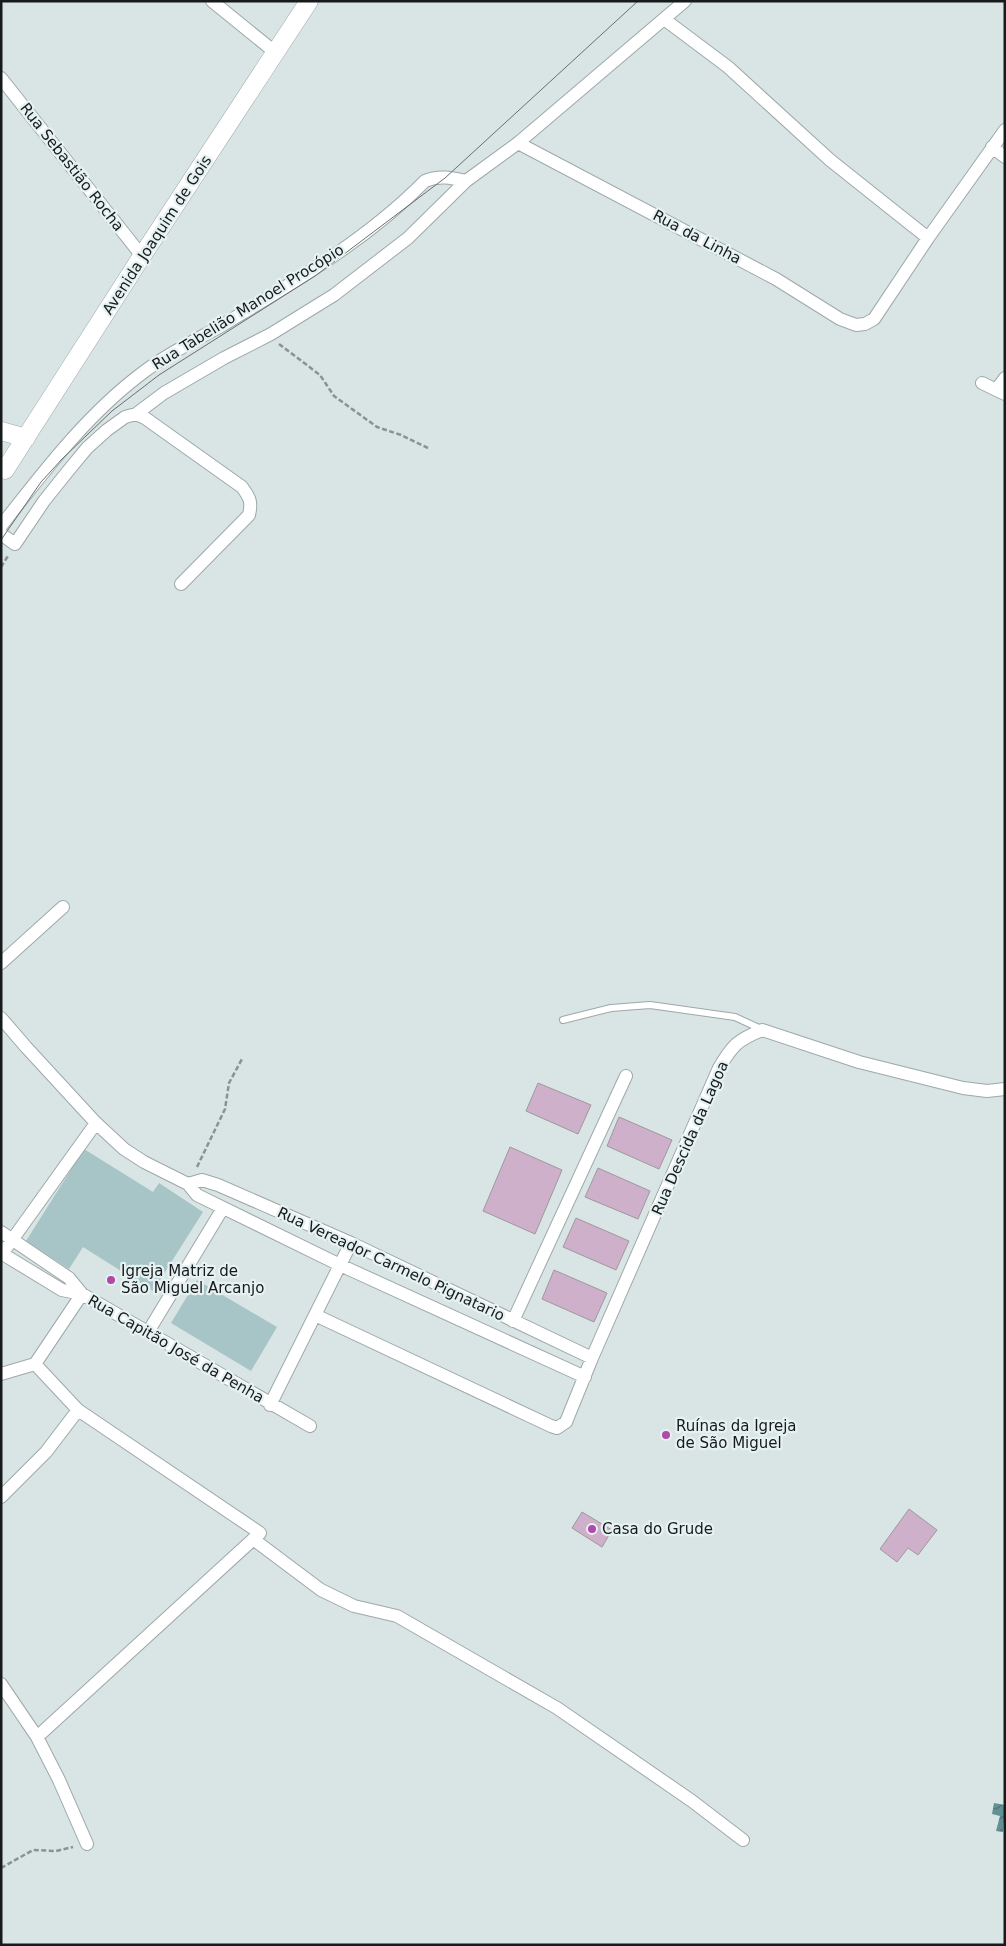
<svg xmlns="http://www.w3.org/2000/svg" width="1006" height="1946" font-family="'DejaVu Sans',sans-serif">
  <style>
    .park { fill: #a7c4c7 }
    .water { fill: url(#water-waves) }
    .building { fill: #ceb0cb; stroke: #9e989e }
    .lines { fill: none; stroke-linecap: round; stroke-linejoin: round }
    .lane-casing { stroke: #9ea8a9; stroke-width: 8 }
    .street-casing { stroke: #9ea8a9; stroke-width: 14 }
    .secondary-casing { stroke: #9ea8a9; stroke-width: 19 }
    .path { stroke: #8a9292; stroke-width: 2.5; stroke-dasharray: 5 2.5; stroke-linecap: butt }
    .lane { stroke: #fff; stroke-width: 6 }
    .street { stroke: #fff; stroke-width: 12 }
    .secondary { stroke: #fff; stroke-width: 18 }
    .tram { stroke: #686f70; stroke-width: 1 }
    .poi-dot { fill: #b049ac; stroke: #e6f1f2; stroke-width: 2 }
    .labels { text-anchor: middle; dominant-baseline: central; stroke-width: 4.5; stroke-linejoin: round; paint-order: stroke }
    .street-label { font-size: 15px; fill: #161a1a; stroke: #e6f1f2 }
    .poi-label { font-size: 15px; fill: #161a1a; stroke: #e6f1f2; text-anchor: start }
  </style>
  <defs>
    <pattern id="water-waves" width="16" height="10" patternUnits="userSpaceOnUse" patternTransform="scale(1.25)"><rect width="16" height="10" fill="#619095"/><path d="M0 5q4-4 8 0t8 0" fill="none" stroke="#4f7579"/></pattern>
  </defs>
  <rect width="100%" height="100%" fill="#d9e4e5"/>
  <path class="park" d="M84 1149 153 1192 159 1183 203 1212 153 1291 83 1247 69 1269 26 1241Z
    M197 1280 277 1327 251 1371 171 1323Z"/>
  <path class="water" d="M994 1803 1005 1805 1003 1832 996 1831 1000 1816 992 1814Z"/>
  <path class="building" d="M538 1083 591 1105 578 1134 526 1111Z
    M619 1117 672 1140 659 1169 607 1146Z
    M510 1147 562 1170 535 1234 483 1211Z
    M598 1168 650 1191 638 1219 585 1197Z
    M576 1218 629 1241 616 1270 563 1247Z
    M554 1270 607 1293 594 1322 542 1299Z
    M909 1509 937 1530 918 1555 908 1548 897 1562 880 1549Z
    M582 1512 612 1530 602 1547 572 1528Z"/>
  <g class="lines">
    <defs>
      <path id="lane" d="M563 1020 611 1008 650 1005 735 1017 761 1029"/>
      <path id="street" d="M212 1 276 53
        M664 19 728 67 830 160 928 238
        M1 78 142 256
        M518 143 776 279 840 319 856 325 865 324 874 319 928 238 1005 130
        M992 147 1005 157
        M982 383 1005 394
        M996 390 1005 378
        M136 414 145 418 242 487C250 498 252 502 249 515L181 584
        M1 526C44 471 88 413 145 371 169 353 196 340 221 326 292 283 366 241 425 181 439 175 452 178 466 181L518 143 685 1
        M1 534 15 544 44 501 68 471 87 448 107 430 125 417 136 414 164 393 224 358 271 334 334 295 408 238 466 181
        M1 963 63 907
        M1 1018 26 1047 96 1123 124 1149 144 1162 188 1184 197 1195 340 1265 585 1377
        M188 1184 202 1180 218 1185 351 1243 592 1358
        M1 1232 69 1278 82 1294 310 1426
        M7 1247 96 1123
        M1 1253 62 1290 82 1294 35 1364 1 1374
        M315 1315 551 1426 557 1428 566 1422 592 1358 719 1068C732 1046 737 1040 762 1030L859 1062 963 1088 987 1091 1005 1089
        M513 1321 626 1076
        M148 1332 223 1208
        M35 1364 78 1410 260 1533 37 1737
        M270 1405 351 1243
        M1 1497 46 1452 78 1410
        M253 1539 321 1590 354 1606 397 1616 557 1708 692 1801 743 1840
        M1 1684 37 1737 59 1780 87 1844"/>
      <path id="secondary" d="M1 431 26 438
        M1 466 5 470 142 256 309 1"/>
    </defs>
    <use href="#lane" class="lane-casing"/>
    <use href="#street" class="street-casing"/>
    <use href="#secondary" class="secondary-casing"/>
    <path class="path" d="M279 344 320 375 334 396 377 427 401 435 428 448
      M1 567 8 556
      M197 1167 225 1109 229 1083 242 1059
      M1 1868 33 1850 56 1851 73 1847"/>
    <use href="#lane" class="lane"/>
    <use href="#street" class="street"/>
    <use href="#secondary" class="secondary"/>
    <path class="tram" d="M1 540 41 482 62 459 112 411 159 375 315 276 445 178 638 1"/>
  </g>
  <g class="poi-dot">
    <circle cx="111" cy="1280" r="5"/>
    <circle cx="666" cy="1435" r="5"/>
    <circle cx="592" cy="1529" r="5"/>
  </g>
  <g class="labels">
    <g class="street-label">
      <text transform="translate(72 167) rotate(52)">Rua Sebastião Rocha</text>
      <text transform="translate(157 235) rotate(-57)">Avenida Joaquim de Gois</text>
      <text transform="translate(697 237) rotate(28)">Rua da Linha</text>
      <text transform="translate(248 307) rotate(-32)">Rua Tabelião Manoel Procópio</text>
      <text transform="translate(690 1138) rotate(-66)">Rua Descida da Lagoa</text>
      <text transform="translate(391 1264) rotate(25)">Rua Vereador Carmelo Pignatario</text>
      <text transform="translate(176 1349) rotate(30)">Rua Capitão José da Penha</text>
    </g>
    <g class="poi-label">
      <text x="121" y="1271">Igreja Matriz de<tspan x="121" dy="17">São Miguel Arcanjo</tspan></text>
      <text x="676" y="1426">Ruínas da Igreja<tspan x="676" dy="17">de São Miguel</tspan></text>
      <text x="602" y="1529">Casa do Grude</text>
    </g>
  </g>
  <rect width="1006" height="1946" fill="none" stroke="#161a1a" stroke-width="5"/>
</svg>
